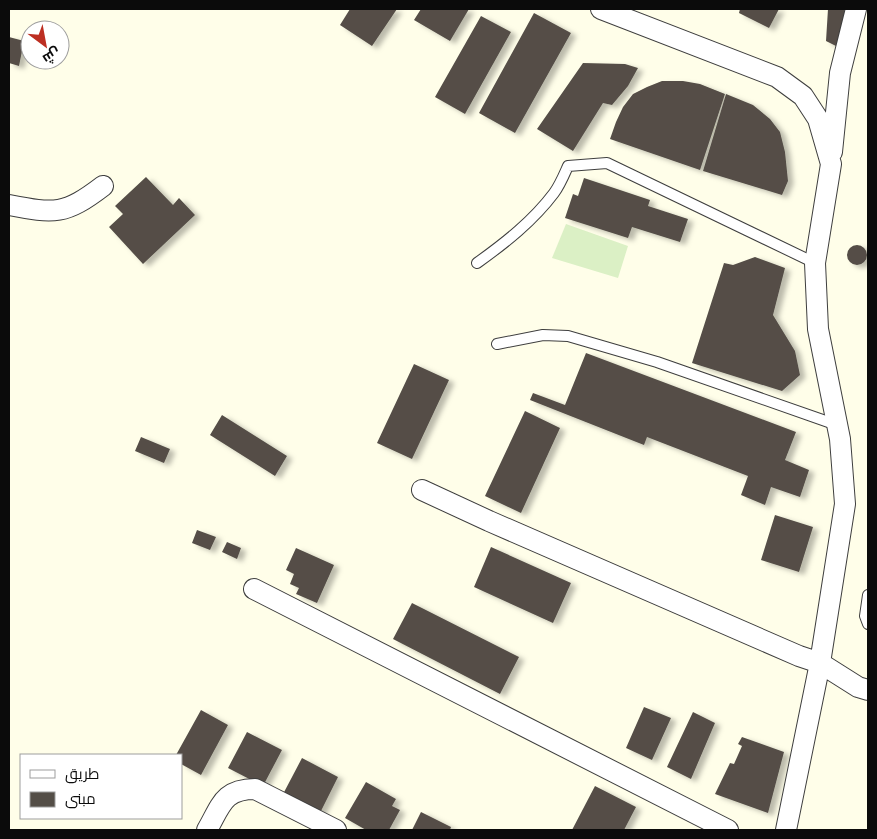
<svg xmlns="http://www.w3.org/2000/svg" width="877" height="839" font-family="'Crimson Pro',Cairo,serif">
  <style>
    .pitch { fill: #dbf0c5 }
    .building { fill: #544e47; filter: url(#shadow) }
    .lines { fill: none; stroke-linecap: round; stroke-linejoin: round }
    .lane-casing { stroke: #3e3e3e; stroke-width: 12 }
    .street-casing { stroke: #3e3e3e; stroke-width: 22 }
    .lane { stroke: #fff; stroke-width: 10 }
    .street { stroke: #fff; stroke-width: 20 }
  </style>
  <defs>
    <filter id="shadow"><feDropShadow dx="5.5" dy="3" stdDeviation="2.5" flood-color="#0004"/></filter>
  </defs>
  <rect width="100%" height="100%" fill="#fffee9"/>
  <path class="pitch" d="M566 224 628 246 618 278 552 258Z"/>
  <path class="building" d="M350 9H397L372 46 340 25Z
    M421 9H469L450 41 414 20Z
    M740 9H779L769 28 739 13Z
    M828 9H845L838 47 826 41Z
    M534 13 571 33 515 133 479 113Z
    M481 16 511 32 465 114 435 97Z
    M9 37 24 41 19 66 9 63Z
    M583 63 625 64 638 68 628 86 612 105 603 103 573 151 537 129Z
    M662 81H683L700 84 725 94 700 170 610 139 616 122 623 107 633 94 647 87Z
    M726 94 753 105 770 119 780 132 785 152 788 181 782 195 703 171Z
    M146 177 173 205 179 198 195 215 143 264 109 227 123 214 115 206Z
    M584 178 650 200 648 206 688 219 680 242 632 227 628 238 565 218 573 194 578 196Z
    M847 255a10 10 0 1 1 20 0a10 10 0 1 1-20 0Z
    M755 257 785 268 773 315 795 351 800 375 782 391 692 363 724 263 733 265Z
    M586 353 796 432 785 460 809 470 800 497 771 487 765 505 741 495 748 476 647 437 644 445 530 400 533 393 565 405Z
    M414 364 449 380 412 459 377 443Z
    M525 411 560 428 521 513 485 496Z
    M222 415 287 456 275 476 210 435Z
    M141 437 170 449 164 463 135 451Z
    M775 515 813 527 799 572 761 560Z
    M197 530 216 537 210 550 192 543Z
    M227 542 241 548 237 559 222 552Z
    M491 547 571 583 553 623 474 587Z
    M296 548 334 565 317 603 296 594 299 588 290 584 294 574 286 570Z
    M412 603 519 657 500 694 393 639Z
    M644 707 671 718 652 760 626 748Z
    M201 710 228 725 201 775 181 764V755H176Z
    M693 712 715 723 691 779 667 767Z
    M247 732 282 750 263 786 228 768Z
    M742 737 784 752 768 813 715 794 730 763 734 764 742 746 738 744Z
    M302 758 338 777 319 815 282 796Z
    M366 782 396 799 392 806 400 810 389 830H366L345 818Z
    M595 786 636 807 624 830H572Z
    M421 812 451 827 450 830H412Z"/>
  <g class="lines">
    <defs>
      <path id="lane" d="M477 263C505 243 533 221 554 193 560 185 564 175 568 166L607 163 815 263
        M497 344 543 335 568 336 657 362 837 425
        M868 595 865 616 868 624"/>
      <path id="street" d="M601 9 777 77 803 96 818 119 831 164 815 263 818 329 840 439 845 504 820 663 786 830
        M832 152 840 73 856 9
        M9 205C55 214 65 215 103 186
        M422 490 489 521 799 656 820 663 858 687 868 690
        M254 589 728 830
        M207 830C221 806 223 789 255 789L336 830"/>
    </defs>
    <use href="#lane" class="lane-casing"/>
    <use href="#street" class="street-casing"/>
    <use href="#lane" class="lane"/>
    <use href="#street" class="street"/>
  </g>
  <rect width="877" height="839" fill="none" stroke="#0b0b0b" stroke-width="20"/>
  <rect x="20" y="754" width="162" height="65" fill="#ffffff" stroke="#9d9d9d"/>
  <rect x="30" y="770" width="25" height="8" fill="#ffffff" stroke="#9d9d9d"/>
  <text x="65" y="779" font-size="15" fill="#0b0b0b">طريق</text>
  <rect x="30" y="792" width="25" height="15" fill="#544e47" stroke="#9d9d9d"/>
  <text x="65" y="804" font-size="15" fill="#0b0b0b">مبنى</text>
  <g transform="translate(45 45) rotate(148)"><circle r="24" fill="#ffffff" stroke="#9d9d9d"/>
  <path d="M0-4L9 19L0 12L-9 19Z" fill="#bd2f22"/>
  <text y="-8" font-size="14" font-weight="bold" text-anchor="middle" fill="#0b0b0b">ش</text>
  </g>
</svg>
